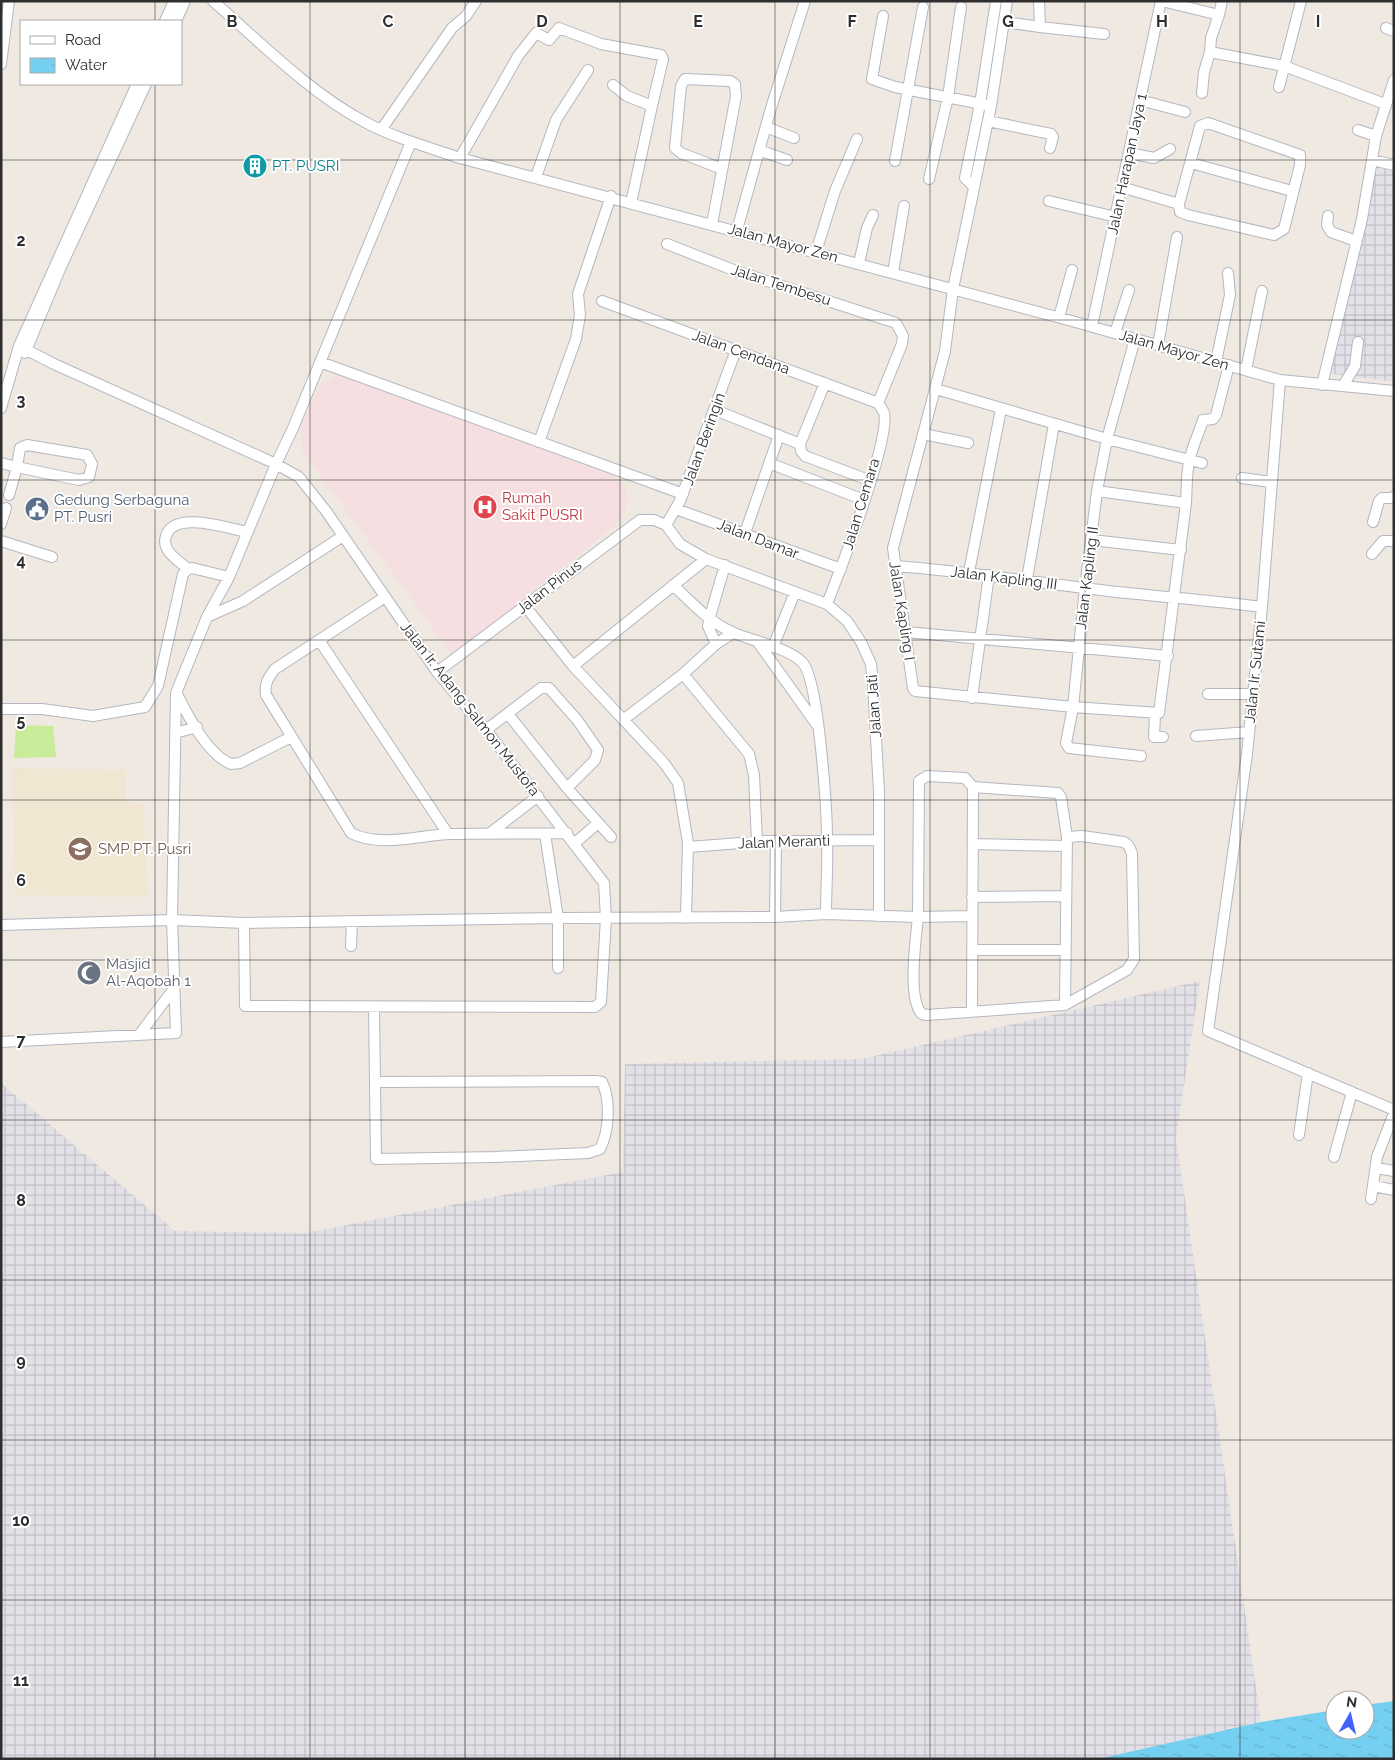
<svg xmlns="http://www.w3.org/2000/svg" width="1395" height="1760" font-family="Raleway,sans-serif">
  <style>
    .industrial { fill: url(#industrial-grid) }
    .education { fill: #f0e6d1 }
    .medical { fill: #f5dfe0 }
    .pitch { fill: #c9ec9a }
    .water { fill: url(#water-ripples) }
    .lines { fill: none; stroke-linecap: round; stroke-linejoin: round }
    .minor-casing { stroke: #b4b7c1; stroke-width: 12 }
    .minor { stroke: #fff; stroke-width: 10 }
    .grid { fill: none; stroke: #2e2e2e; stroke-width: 1; stroke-opacity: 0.55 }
    .labels { text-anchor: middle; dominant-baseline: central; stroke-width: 4; stroke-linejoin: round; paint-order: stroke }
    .street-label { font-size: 15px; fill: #2e2e2e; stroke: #fff }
    .culture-label { font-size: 15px; fill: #0d838f; stroke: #fff; text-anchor: start }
    .health-label { font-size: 15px; fill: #be3a42; stroke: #fff; text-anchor: start }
    .service-label { font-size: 15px; fill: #4e5e75; stroke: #fff; text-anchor: start }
    .education-label { font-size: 15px; fill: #785e54; stroke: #fff; text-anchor: start }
    .worship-label { font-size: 15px; fill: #5b616d; stroke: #fff; text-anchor: start }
    .grid-label { font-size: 16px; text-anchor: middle; font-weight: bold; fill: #2e2e2e; stroke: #fff; stroke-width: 4; stroke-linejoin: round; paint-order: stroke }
  </style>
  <defs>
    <pattern id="industrial-grid" width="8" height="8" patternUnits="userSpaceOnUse" patternTransform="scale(1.25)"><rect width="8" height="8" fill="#e3e1e8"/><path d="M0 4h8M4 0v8" fill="none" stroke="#c3c1c7"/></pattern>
    <pattern id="water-ripples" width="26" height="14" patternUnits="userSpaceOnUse" patternTransform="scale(1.25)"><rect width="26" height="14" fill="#75cff0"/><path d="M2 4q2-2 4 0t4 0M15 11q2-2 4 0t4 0" fill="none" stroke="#66b2ce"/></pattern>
  </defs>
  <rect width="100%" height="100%" fill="#efe9e1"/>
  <path class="industrial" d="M1376 163 1394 165V382L1325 373Z
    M1200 981 1176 1138 1261 1722 1098 1759H1V1083L175 1231 305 1233 623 1172 625 1064 862 1059Z"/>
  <path class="education" d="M13 768 126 770V802L144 804 147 897 15 895Z"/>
  <path class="medical" d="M336 374 394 392 612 475 624 485 629 500 623 515 613 527 453 656 301 449V425L308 409 321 386Z"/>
  <path class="pitch" d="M16 725 53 726 56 757 14 758Z"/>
  <path class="water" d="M1394 1701V1759H1098L1261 1722 1335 1710V1730H1365V1705Z"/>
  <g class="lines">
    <defs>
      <path id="minor" d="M213 1C261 43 308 91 363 121 394 138 428 147 460 158L1072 321 1280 380 1394 391
        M1007 1 991 106 953 289 945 351 893 548 913 688 915 691 1073 707 1159 713 1186 503 1097 491
        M1039 1 1040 27 1104 34
        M1162 1 1219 15 1222 1
        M1219 15 1211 38 1210 52 1284 66 1385 104
        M883 16 872 79 895 87 987 105
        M165 21 174 1
        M176 21 185 1
        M1005 22 1040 27
        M1386 28 1394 31
        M1 64 9 1
        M613 85 627 96 652 106 631 203
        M1279 87 1301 1
        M1202 93 1204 72 1210 52
        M1140 100 1185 112
        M988 121 1051 134 1053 137 1050 148
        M766 127 794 138
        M381 130 452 28 466 16 476 1
        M1358 130 1376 136
        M759 150 787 160
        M1129 153 1154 158 1170 149
        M460 158 518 56 536 33 549 40 559 28 601 44 661 55 663 59 652 106
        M1372 160 1394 165
        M895 161 923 7
        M1191 163 1292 191
        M536 177 556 120 588 70
        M929 179 948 97 961 7
        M974 187 965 178 980 104 996 1
        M1121 187 1179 204 1200 126 1208 123 1300 155V165L1284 229 1274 235 1188 215 1180 212 1179 204
        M1049 201 1116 217
        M1328 216 1327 225 1331 232 1356 241
        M712 224 736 96 735 84 730 81 685 79 681 86 675 148 681 153 722 169
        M737 230 771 108 805 1
        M667 244 736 271 896 323 903 336 902 344 878 403
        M816 252 835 191 857 139
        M859 263 867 228 873 215
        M893 273 904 206
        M602 301 878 403
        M1059 317 1072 270
        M1092 326 1161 1
        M1115 333 1129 290
        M1135 339 1107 439 1097 491 1085 588 1073 707 1066 743 1069 748 1141 756
        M1158 345 1177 237
        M19 346 54 364 276 464 293 428 411 142
        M25 353 60 269 146 84
        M320 362 683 494
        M1216 362 1230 295 1228 273
        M1246 370 1262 291
        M1280 380 1262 607 1247 754 1208 1031 1394 1110
        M1322 385 1362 219 1376 136 1394 80
        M1343 386 1355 366 1358 342
        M936 389 1107 439 1202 463
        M1 408 19 346 137 84
        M715 410 800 444 825 383
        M923 434 968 443
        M539 442 576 339 580 315 578 294 611 196
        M800 444 801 451 805 456 871 481
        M27 445 87 455 92 464 89 477 79 480 17 467 20 448Z
        M1 463 17 467 9 495
        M769 463 864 500
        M1242 478 1271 482
        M1186 503C1187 488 1186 472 1190 458 1193 445 1199 433 1203 420L1213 419 1216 415 1229 365
        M676 509 841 569
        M1373 522 1379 501 1382 498H1393L1394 496
        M1 524 6 508
        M666 525 680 501 736 350
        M745 533 779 435
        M1092 540 1181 550
        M1 541 52 557
        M1372 554 1383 541H1394
        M896 566C959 571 1021 580 1084 588 1143 596 1203 599 1262 607
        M188 569C178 560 161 551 166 536 174 510 227 528 247 532
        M969 572 1001 409
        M1027 579 1054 424
        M673 585C692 603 708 621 732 632 751 641 787 647 802 662 819 678 827 813 827 841 828 865 826 890 826 914
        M385 597 275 669C268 678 264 684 266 695L351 833C380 848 419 835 451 834 489 833 528 834 567 833
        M827 604C839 574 891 438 884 413 883 410 880 406 878 403
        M525 606 573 666 706 559
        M207 617 243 601 343 536
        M906 632 1168 656
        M319 640 448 834
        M757 641 817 725
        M716 644 708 626 709 620 725 565
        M773 647 795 592
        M573 666 664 763 678 783 688 843 686 918
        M437 672 640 520H654L666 525 680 544 706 559 827 604 847 621 861 642 871 664 873 684 879 792V916
        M683 674 749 754 754 775 757 842
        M177 694C188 716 207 754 231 764L240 763 291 737
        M1208 694H1253
        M972 698 989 575
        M1 709H42L93 716 145 707 158 686 183 574 188 569 192 568 229 577
        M508 714 567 788 611 837
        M1155 714 1154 737H1163
        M623 720 683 674 716 644 733 633
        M486 730 541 688H549L578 721 598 750 595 760 567 788
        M175 733 197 727
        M1196 736 1249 732
        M973 787 1058 793 1061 797 1067 837 1065 1005
        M489 834 538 796
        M545 834 558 918V968
        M575 843 598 823
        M973 844 1067 846
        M688 847 766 841 879 840
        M972 897 1066 896
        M972 916 918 917C916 938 907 999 922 1014L927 1015 1065 1005 1127 970 1134 959 1132 853 1128 845 1124 842 1082 836 1067 837
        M775 917 776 841
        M1 925 172 920 244 923 558 918 775 917 826 914 918 917 919 781 927 776 965 778 973 787 972 1011
        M351 946 352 922
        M972 950H1065
        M374 1007 376 1159 495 1157 588 1153 600 1149C609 1132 611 1100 602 1082L596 1081 375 1082
        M139 1035 173 990
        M1 1042 176 1033 172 920 176 693 207 617 229 577 276 464 299 477 326 511 437 672 486 730 604 883 606 918 601 1002 595 1007 245 1006 244 923
        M1299 1135 1308 1073
        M1334 1157 1352 1092
        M1376 1168 1394 1171
        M1373 1186 1394 1190
        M1371 1199 1377 1157 1394 1113"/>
    </defs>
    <use href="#minor" class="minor-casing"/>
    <use href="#minor" class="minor"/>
  </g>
  <path class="grid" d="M155 1V21M310 1V1759M465 1V1759M620 1V1759M775 1V1759M930 1V1759M1085 1V1759M1240 1V1759M155 84V1759M1 160H1394M1 320H1394M1 480H1394M1 640H1394M1 800H1394M1 960H1394M1 1120H1394M1 1280H1394M1 1440H1394M1 1600H1394"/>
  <defs>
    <symbol id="building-disc" viewBox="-11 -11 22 22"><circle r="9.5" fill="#0f9aa8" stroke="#fff"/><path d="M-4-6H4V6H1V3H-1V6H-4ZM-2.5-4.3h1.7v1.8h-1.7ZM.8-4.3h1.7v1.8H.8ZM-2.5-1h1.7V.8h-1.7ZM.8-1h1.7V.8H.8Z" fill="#fff"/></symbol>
    <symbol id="hospital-disc" viewBox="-11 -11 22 22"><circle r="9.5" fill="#e0444e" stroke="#fff"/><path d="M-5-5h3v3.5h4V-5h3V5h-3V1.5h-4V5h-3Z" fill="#fff"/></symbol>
    <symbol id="civic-disc" viewBox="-11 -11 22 22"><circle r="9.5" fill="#5c6f8a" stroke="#fff"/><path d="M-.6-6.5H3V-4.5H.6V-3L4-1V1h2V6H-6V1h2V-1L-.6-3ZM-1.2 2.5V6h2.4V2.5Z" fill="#fff"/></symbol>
    <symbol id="school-disc" viewBox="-11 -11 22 22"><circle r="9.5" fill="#8d6e63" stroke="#fff"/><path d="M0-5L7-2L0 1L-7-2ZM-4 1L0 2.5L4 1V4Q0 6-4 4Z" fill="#fff"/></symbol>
    <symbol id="mosque-disc" viewBox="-11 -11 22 22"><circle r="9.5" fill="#6b7280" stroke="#fff"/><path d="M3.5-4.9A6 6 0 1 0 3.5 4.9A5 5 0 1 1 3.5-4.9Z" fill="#fff"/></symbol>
  </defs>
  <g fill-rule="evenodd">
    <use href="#building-disc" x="241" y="152" width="28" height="28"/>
    <use href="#hospital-disc" x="471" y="493" width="28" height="28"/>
    <use href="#civic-disc" x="23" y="495" width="28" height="28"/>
    <use href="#school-disc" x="66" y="835" width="28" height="28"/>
    <use href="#mosque-disc" x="75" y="959" width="28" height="28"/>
  </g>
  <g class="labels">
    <g class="street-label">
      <text transform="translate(1127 164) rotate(-78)">Jalan Harapan Jaya 1</text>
      <text transform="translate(783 243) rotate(15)">Jalan Mayor Zen</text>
      <text transform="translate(781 285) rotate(18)">Jalan Tembesu</text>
      <text transform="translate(1174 350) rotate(16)">Jalan Mayor Zen</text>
      <text transform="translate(741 352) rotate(20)">Jalan Cendana</text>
      <text transform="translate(704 439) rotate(-70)">Jalan Beringin</text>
      <text transform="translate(861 504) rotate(-73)">Jalan Cemara</text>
      <text transform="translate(758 539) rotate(21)">Jalan Damar</text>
      <text transform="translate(1004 578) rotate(7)">Jalan Kapling III</text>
      <text transform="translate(1087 578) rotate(-83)">Jalan Kapling II</text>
      <text transform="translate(549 587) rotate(-38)">Jalan Pinus</text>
      <text transform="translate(902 611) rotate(81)">Jalan Kapling I</text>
      <text transform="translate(1255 672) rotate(-84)">Jalan Ir. Sutami</text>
      <text transform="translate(874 706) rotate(-94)">Jalan Jati</text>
      <text transform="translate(470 709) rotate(52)">Jalan Ir. Adang Salmon Mustofa</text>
      <text transform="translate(784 842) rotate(-2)">Jalan Meranti</text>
    </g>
    <g class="culture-label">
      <text x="272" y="166">PT. PUSRI</text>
    </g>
    <g class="health-label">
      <text x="502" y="498">Rumah<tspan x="502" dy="17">Sakit PUSRI</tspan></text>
    </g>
    <g class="service-label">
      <text x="54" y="500">Gedung Serbaguna<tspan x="54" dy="17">PT. Pusri</tspan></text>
    </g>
    <g class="education-label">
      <text x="98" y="849">SMP PT. Pusri</text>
    </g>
    <g class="worship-label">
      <text x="106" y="964">Masjid<tspan x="106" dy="17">Al-Aqobah 1</tspan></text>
    </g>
  </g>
  <g class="grid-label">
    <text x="232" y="27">B</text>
    <text x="388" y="27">C</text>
    <text x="542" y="27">D</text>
    <text x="698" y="27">E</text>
    <text x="852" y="27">F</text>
    <text x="1008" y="27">G</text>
    <text x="1162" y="27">H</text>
    <text x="1318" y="27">I</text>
    <text x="21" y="246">2</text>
    <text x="21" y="406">3</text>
    <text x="21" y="566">4</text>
    <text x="21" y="726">5</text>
    <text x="21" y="886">6</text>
    <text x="21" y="1046">7</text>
    <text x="21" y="1206">8</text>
    <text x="21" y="1366">9</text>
    <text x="21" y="1526">10</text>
    <text x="21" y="1686">11</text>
  </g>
  <rect width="1395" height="1760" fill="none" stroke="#2e2e2e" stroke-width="5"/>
  <rect x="20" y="20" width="162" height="65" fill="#ffffff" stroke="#ababab"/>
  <rect x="30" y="36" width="25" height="8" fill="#ffffff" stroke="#ababab"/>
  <text x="65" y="45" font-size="15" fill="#2e2e2e">Road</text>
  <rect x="30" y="58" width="25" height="15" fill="url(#water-ripples)" stroke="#ababab"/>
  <text x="65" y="70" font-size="15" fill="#2e2e2e">Water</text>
  <g transform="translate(1350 1715) rotate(8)"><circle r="24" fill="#ffffff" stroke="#ababab"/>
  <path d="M0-4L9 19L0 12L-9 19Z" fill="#4264fb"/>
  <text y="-8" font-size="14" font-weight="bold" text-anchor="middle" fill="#2e2e2e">N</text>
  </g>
</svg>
